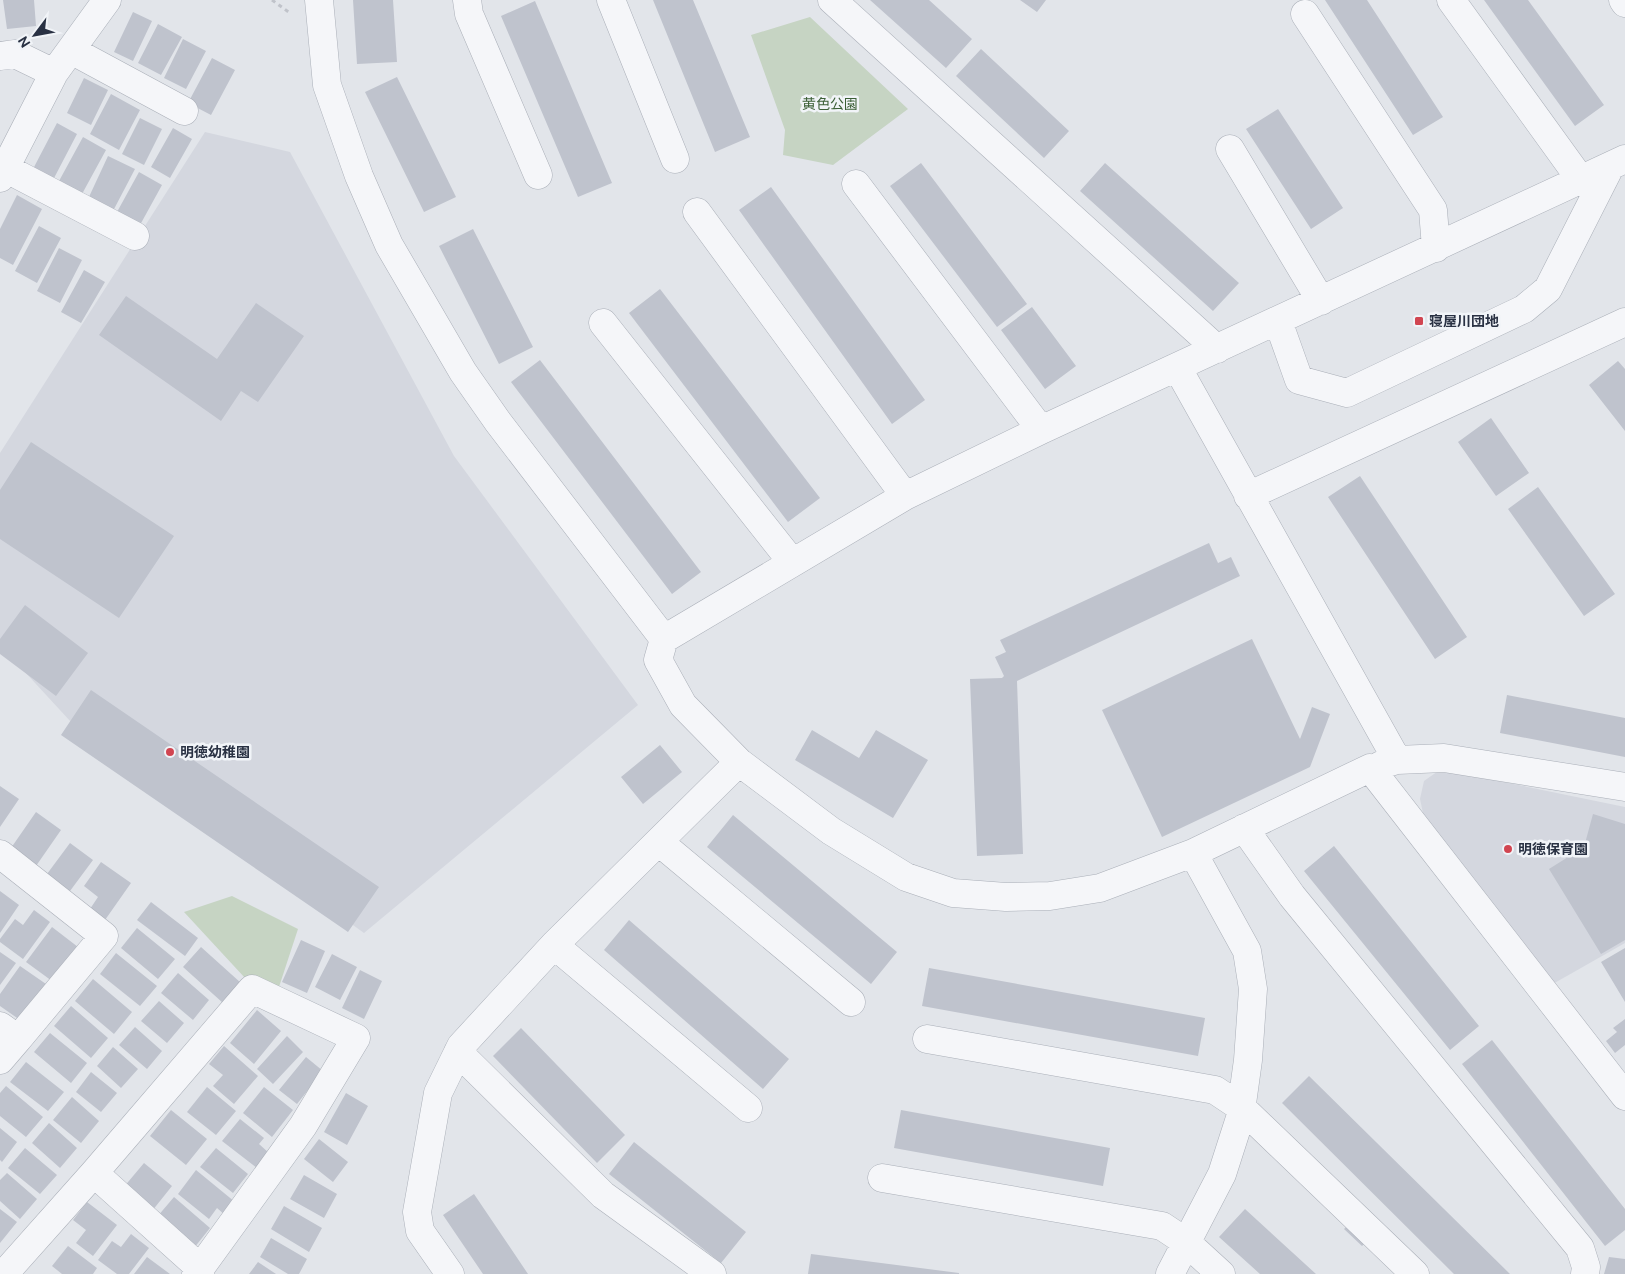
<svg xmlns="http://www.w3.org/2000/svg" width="1625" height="1274" font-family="Ubuntu,'Noto Sans JP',sans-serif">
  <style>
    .built { fill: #d4d7df }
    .green { fill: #c6d4c3 }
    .building { fill: #bfc3cd }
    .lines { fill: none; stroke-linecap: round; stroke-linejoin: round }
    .minor-casing { stroke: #aaafb8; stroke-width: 29 }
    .path { stroke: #c0c3ca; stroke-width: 3; stroke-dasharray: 4 4; stroke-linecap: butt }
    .minor { stroke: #f5f6f9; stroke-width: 28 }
    .poi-dot { fill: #d14551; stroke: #f1f4f8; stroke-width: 2 }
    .labels { text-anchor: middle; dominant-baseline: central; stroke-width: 5; stroke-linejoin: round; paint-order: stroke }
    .park-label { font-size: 14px; fill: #3b5f36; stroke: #f1f4f8 }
    .poi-label { font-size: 14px; font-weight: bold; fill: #293143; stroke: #f1f4f8; text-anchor: start }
  </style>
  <rect width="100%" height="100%" fill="#e2e5ea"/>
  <path class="built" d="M205 132 290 152 454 456 638 705 364 933 71 722 0 645V453Z
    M1441 769 1625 807V943L1551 985 1423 813 1420 799 1424 781Z"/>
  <path class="green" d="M810 17 908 109 833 165 783 155 785 130 751 35Z
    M232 896 298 929 277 993 245 978 184 912Z"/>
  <path class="building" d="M3 0H34L36 26 7 29Z
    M353 0H393L397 62 357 64Z
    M653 0H693L750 137 715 152Z
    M870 0H929L972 39 946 68Z
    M1020 0H1046L1037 12Z
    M1325 0H1367L1443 117 1413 135Z
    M1484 0H1528L1604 105 1575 126Z
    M535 1 612 183 578 197 501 16Z
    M133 12 152 21 133 61 114 52Z
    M158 24 182 37 161 75 138 63Z
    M183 39 206 51 186 89 164 78Z
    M981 49 1069 131 1044 158 956 76Z
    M212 58 235 70 211 115 188 103Z
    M397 77 456 197 424 212 365 92Z
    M84 78 108 90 91 125 67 113Z
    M111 94 140 110 119 150 90 134Z
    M1278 109 1343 208 1311 229 1246 129Z
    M140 118 162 129 144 165 122 154Z
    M57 123 77 134 53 180 33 169Z
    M173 128 192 139 170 178 151 167Z
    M83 137 106 150 82 194 59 181Z
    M108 156 135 169 113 211 88 199Z
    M921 163 1027 304 997 327 890 186Z
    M1105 163 1239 283 1213 311 1080 191Z
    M139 172 162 185 140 225 117 212Z
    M771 187 925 400 892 424 739 210Z
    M17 195 42 209 13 265 0 258V229Z
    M39 226 61 238 37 283 15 271Z
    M473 229 533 347 499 364 439 246Z
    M59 248 82 260 60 303 37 291Z
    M84 270 105 282 81 323 61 312Z
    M660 289 820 498 788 522 629 313Z
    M126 296 217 359 256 303 304 336 258 402 241 391 221 421 99 335Z
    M1032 307 1076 366 1045 389 1001 330Z
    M540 360 701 572 672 594 511 382Z
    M1618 361 1625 369V431L1589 385Z
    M1491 418 1529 473 1496 496 1458 442Z
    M31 442 174 536 119 618 0 539V490Z
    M1360 476 1467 637 1435 659 1328 497Z
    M1538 487 1615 594 1584 616 1508 509Z
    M1209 543 1218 563 1231 557 1240 576 1017 681 1023 854 977 856 970 679 1002 678 1004 676 995 657 1006 652 1000 640Z
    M25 605 88 653 56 696 0 654V639Z
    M1252 639 1300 739 1312 707 1330 714 1310 767 1162 837 1102 710Z
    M91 690 379 887 348 932 61 735Z
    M1507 695 1625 718V757L1500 733Z
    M812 730 859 758 876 730 928 760 893 818 795 760Z
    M660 745 682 772 643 804 621 777Z
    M0 786 19 799 0 827Z
    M36 812 61 830 36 866 11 848Z
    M1593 814 1625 824V940L1601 954 1549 869 1584 847Z
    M733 815 897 952 871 984 707 847Z
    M70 843 93 860 70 891 47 874Z
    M1334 846 1479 1026 1450 1050 1304 871Z
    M101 862 131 883 105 920 90 909 98 897 84 886Z
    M0 891 19 905 0 933Z
    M151 902 198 938 185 956 137 920Z
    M34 910 50 922 23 959 0 942V939L15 919 23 925Z
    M629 920 789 1059 763 1089 604 950Z
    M52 927 78 947 52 981 26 962Z
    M137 928 175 959 158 979 121 948Z
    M301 940 325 951 307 993 282 982Z
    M201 947 241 983 223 1003 183 967Z
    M1625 948V1002L1601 962Z
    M0 952 16 963 0 985Z
    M116 953 157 986 140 1006 100 974Z
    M332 954 357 967 340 1000 315 987Z
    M20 966 46 984 20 1020 0 1006V994Z
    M929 968 1205 1018 1198 1056 922 1006Z
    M360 970 382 981 364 1019 342 1008Z
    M178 973 209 1000 193 1020 161 993Z
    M93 979 132 1012 114 1034 75 1001Z
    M159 1001 184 1023 167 1043 141 1021Z
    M71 1006 108 1038 91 1058 54 1026Z
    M257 1010 281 1031 254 1064 230 1043Z
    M1625 1019V1045L1615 1053 1606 1041 1617 1032 1613 1028Z
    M135 1027 162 1051 147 1069 119 1045Z
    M521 1028 625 1135 597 1163 493 1056Z
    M50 1033 87 1063 71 1083 34 1052Z
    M287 1036 303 1052 273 1084 257 1069Z
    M1492 1040 1625 1209V1230L1605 1246 1462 1064Z
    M224 1046 258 1076 234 1104 213 1086 223 1075 209 1064Z
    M113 1047 138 1069 121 1088 97 1066Z
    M306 1057 323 1071 297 1104 279 1090Z
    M26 1062 64 1092 48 1111 10 1082Z
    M91 1072 117 1093 101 1112 76 1092Z
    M1309 1076 1510 1274H1454L1282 1103Z
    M6 1086 43 1117 26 1137 0 1116V1093Z
    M207 1087 236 1111 216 1135 187 1112Z
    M264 1087 293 1110 272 1137 243 1113Z
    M346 1093 368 1106 347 1145 324 1132Z
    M72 1097 99 1121 81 1143 53 1120Z
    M171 1110 207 1139 186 1165 150 1136Z
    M901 1110 1110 1148 1103 1186 894 1148Z
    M240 1119 264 1138 259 1144 269 1153 257 1168 222 1141Z
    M49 1123 77 1148 60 1168 32 1143Z
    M0 1128 17 1142 2 1162 0 1160Z
    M319 1139 348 1162 333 1182 304 1159Z
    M634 1142 746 1232 721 1263 609 1174Z
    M25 1148 57 1175 40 1194 8 1168Z
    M216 1148 248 1174 233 1193 200 1167Z
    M144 1163 172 1186 152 1211 123 1188Z
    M196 1170 235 1202 225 1215 217 1208 209 1219 178 1194Z
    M7 1173 37 1199 20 1219 0 1201V1180Z
    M304 1175 337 1194 324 1218 290 1199Z
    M474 1194 528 1274H483L443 1215Z
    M174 1197 210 1228 194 1248 157 1217Z
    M87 1202 117 1225 93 1256 76 1243 86 1230 73 1220Z
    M284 1206 322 1228 309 1252 271 1229Z
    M0 1209 17 1222 0 1243Z
    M1245 1209 1316 1274H1260L1219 1237Z
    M1353 1220 1371 1237 1362 1246 1344 1229Z
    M131 1234 149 1248 129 1274H117L98 1260 112 1241 121 1247Z
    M271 1238 307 1259 299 1274H288L260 1257Z
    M68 1246 97 1268 93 1274H62L52 1266Z
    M811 1254 959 1273V1274H808Z
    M147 1257 170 1274H134Z
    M1609 1257 1625 1259V1274H1604Z
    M258 1262 276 1274H249Z"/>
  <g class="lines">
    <defs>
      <path id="minor" d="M319 0 327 85 359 176 389 245 463 372 498 422 664 639
        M467 0 469 14 538 175
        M611 0 675 159
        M832 0 1217 349
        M1451 0 1581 180
        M1623 0 1625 3
        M1305 14 1433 210 1436 248
        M71 50 184 111
        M0 56 15 54 54 73
        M1230 149 1321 301
        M1625 159 1041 430 905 496 664 639 658 660 683 705 739 762 831 831 906 877 953 893 1006 897 1050 896 1100 888 1193 853 1370 768 1625 1096
        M5 168 135 236
        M0 178 54 73 107 0
        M856 184 1041 430
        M697 212 905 496
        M1278 321 1299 380 1347 393 1524 309 1548 289 1610 167
        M603 323 792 562
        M1177 367 1397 760
        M1248 496 1625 322
        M1381 765 1397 760 1444 758 1625 787
        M1244 828 1292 896 1580 1248 1586 1267 1585 1274
        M659 842 851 1002
        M0 854 104 936 18 1039
        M554 945 748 1108
        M0 1026 18 1039 0 1060
        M927 1039 1215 1090 1242 1108 1415 1274
        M458 1052 603 1195 712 1274
        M94 1173 201 1269
        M882 1178 1162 1226 1186 1242 1221 1274
        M4 1274 94 1173 252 989 356 1038 303 1126 196 1274
        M450 1274 420 1231 417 1212 438 1093 461 1046 554 945 739 762
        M1170 1274 1222 1174 1240 1118 1248 1060 1253 989 1247 951 1193 853"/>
    </defs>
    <use href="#minor" class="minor-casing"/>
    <path class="path" d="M272 0 290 13"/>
    <use href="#minor" class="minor"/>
  </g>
  <g class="poi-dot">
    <rect x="1414" y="316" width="10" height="10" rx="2.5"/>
    <circle cx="170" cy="752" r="5"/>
    <circle cx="1508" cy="849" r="5"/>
  </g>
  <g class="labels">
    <g class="park-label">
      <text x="830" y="104">黄色公園</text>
    </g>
    <g class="poi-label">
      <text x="1429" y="321">寝屋川団地</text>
      <text x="180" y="752">明徳幼稚園</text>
      <text x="1518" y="849">明徳保育園</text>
    </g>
  </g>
  <g transform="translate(35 35) rotate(238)" stroke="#f1f4f8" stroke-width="4" paint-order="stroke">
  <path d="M0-4L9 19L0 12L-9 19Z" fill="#293143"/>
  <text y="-8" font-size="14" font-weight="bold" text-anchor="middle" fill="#293143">N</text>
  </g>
</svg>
